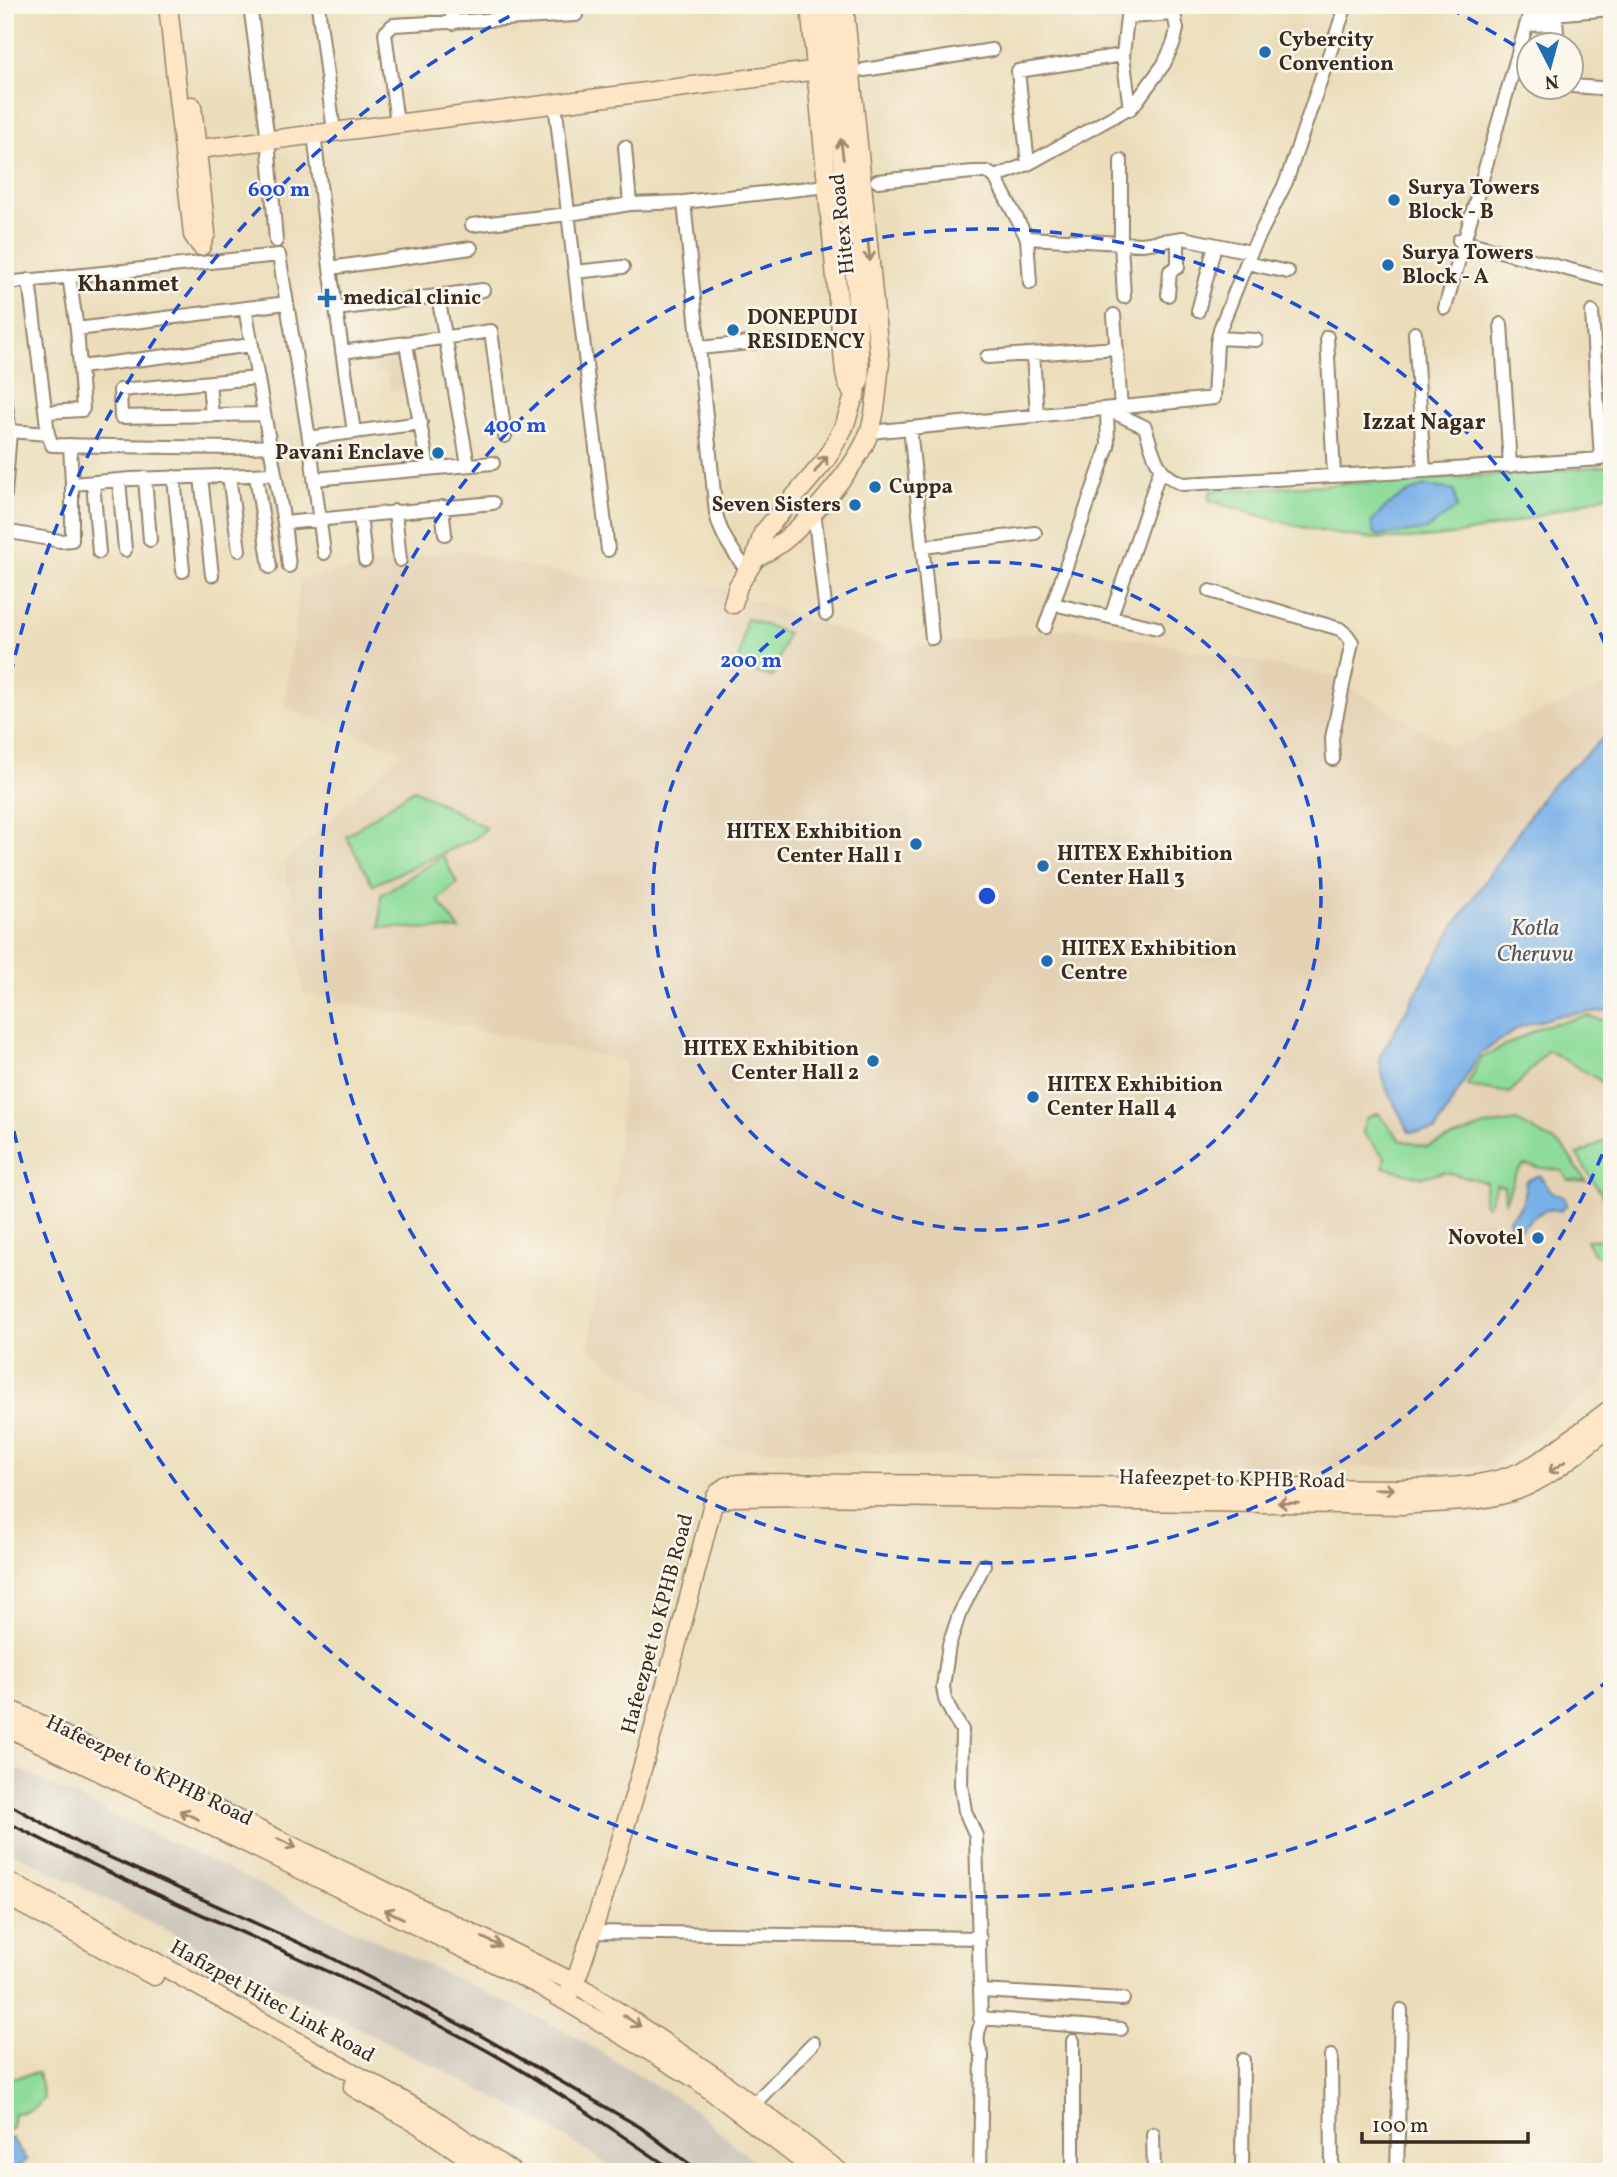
<svg xmlns="http://www.w3.org/2000/svg" width="1617" height="2177" font-family="Vollkorn,serif">
  <style>
    .built { fill: #e3d1b4 }
    .industrial { fill: #cac3b8 }
    .green { fill: #8ddc9a; stroke: #64835c; stroke-width: 2 }
    .water { fill: #78b0e8; stroke: #5a6d83; stroke-width: 2 }
    .lines { fill: none; stroke-linecap: round; stroke-linejoin: round }
    .street-casing { stroke: #93846c; stroke-width: 16 }
    .secondary-casing { stroke: #93846c; stroke-width: 21 }
    .street { stroke: #fff; stroke-width: 12 }
    .secondary { stroke: #fde5c5; stroke-width: 18 }
    .rail { stroke: #3b2a1e; stroke-width: 3.5 }
    .oneway { stroke: #9c8872 }
    .ring { fill: none; stroke: #1d4ed8; stroke-width: 3.5; stroke-dasharray: 12 9 }
    .poi-dot { fill: #1f6fb2; stroke: #fbf7ec; stroke-width: 2.5 }
    .labels { text-anchor: middle; dominant-baseline: central; stroke-width: 5; stroke-linejoin: round; paint-order: stroke }
    .poi-label { font-size: 21px; font-weight: bold; fill: #3b2a1e; stroke: #fbf7ec; text-anchor: start }
    .street-label { font-size: 21px; fill: #3b2a1e; stroke: #fbf7ec }
    .neighbourhood-label { font-size: 23px; font-weight: bold; fill: #3b2a1e; stroke: #fbf7ec }
    .water-label { font-size: 23px; font-style: italic; fill: #505965; stroke: #fbf7ec }
    .centre { fill: #1d4ed8; stroke: #fbf7ec; stroke-width: 3.5 }
    .ring-label { font-size: 21px; text-anchor: middle; font-weight: bold; fill: #1d4ed8; stroke: #fbf7ec; stroke-width: 5; stroke-linejoin: round; paint-order: stroke }
  </style>
  <rect width="100%" height="100%" fill="#fbf7ec"/>
  <filter id="ink" filterUnits="userSpaceOnUse"><feTurbulence type="fractalNoise" baseFrequency=".0143" numOctaves="2"/><feDisplacementMap in="SourceGraphic" scale="14" xChannelSelector="R" yChannelSelector="G"/><feConvolveMatrix kernelMatrix="1 2 1 2 8 2 1 2 1" color-interpolation-filters="sRGB"/></filter>
  <filter id="wash" filterUnits="userSpaceOnUse"><feTurbulence type="fractalNoise" baseFrequency=".00686" numOctaves="4" result="noise"/><feDisplacementMap in="SourceGraphic" scale="28" xChannelSelector="R" yChannelSelector="G"/><feGaussianBlur stdDeviation="1.57" result="paint"/><feColorMatrix in="noise" values="0 0 0 0 0 0 0 0 0 0 0 0 0 0 0 0 0 1.4 0 .05"/><feComposite in="paint" operator="in"/></filter>
  <g filter="url(#wash)">
    <rect width="100%" height="100%" fill="#ebddba"/>
    <path class="built" d="M400 351 406 389 391 390 387 373 374 374 370 354Z
      M457 549 546 571 608 582 705 583 893 649 1075 628 1332 676 1453 748 1612 684V1370L1590 1391 1490 1468 1172 1465 725 1448 588 1347 616 1173 625 1061 303 993 285 863 402 751 284 707 301 579Z"/>
    <path class="industrial" d="M5 1763 568 2032 693 2108 765 2172H620L526 2113 5 1848Z"/>
    <path class="green" d="M1612 465V493C1545 515 1469 539 1398 539 1334 540 1269 519 1209 500L1210 491 1520 474Z
      M746 618 787 633 773 677 738 668Z
      M414 789 486 828 476 838 373 885 346 836Z
      M443 856 457 883 438 900 460 930 380 927 381 895Z
      M1588 1016 1612 1023V1095L1599 1080 1548 1050 1510 1093 1467 1086 1481 1058 1543 1026Z
      M1378 1113 1400 1140 1427 1147 1485 1126 1517 1121 1563 1147 1586 1181 1568 1180 1562 1171 1524 1165C1510 1176 1513 1187 1505 1201L1504 1186 1496 1185 1488 1206 1483 1203 1486 1182 1444 1172 1421 1177 1383 1167 1385 1157 1363 1133 1365 1119Z
      M1612 1137V1203H1607L1577 1155Z
      M1612 1239V1259L1593 1254 1586 1240Z
      M38 2073 44 2098C37 2110 27 2112 14 2113L12 2129 5 2130V2079Z"/>
    <path class="water" d="M1425 486 1454 490 1457 508 1426 530 1380 536 1374 533 1371 523C1386 504 1403 493 1425 486Z
      M1612 730V1010L1560 1015 1520 1027 1480 1054 1435 1131 1409 1132 1385 1086 1379 1058 1453 928 1547 790Z
      M1539 1175 1552 1192 1562 1196 1566 1201V1206L1560 1211C1542 1204 1530 1222 1517 1231L1511 1229 1509 1218 1518 1210 1523 1201 1526 1181Z
      M12 2138 18 2149 27 2160 19 2166 18 2172H5V2160L8 2152 6 2141Z"/>
  </g>
  <g filter="url(#ink)">
    <g class="lines">
      <defs>
        <path id="street" d="M250 5 268 140 276 241
          M318 5 334 132
          M451 5 453 23
          M1555 6 1558 46
          M1529 16 1612 9
          M1526 25 1556 24
          M1123 55 1130 109
          M864 70 992 50
          M1572 86 1612 89
          M555 103 608 550
          M397 123 385 33 393 25 576 15 574 5
          M314 134 330 268 354 432
          M625 147 630 204
          M1121 161V243L1124 297
          M995 177 1028 164 1134 105 1164 64 1174 42 1177 29 1174 14 1127 17 1123 55 1018 71 1028 164
          M877 181 973 172H987L995 177 1027 238 1030 283
          M684 202 716 513C720 535 734 552 747 571
          M472 225 569 214 630 204 684 202 827 186
          M1027 238 1142 244 1183 238 1251 252
          M1459 240 1604 279
          M1247 263 1288 272
          M330 268 471 248
          M575 272 623 267
          M29 280 48 434
          M5 283 279 255 309 438 324 553
          M1168 295 1170 271 1178 267V239
          M438 296 468 465
          M245 308 284 523 289 566
          M1445 308 1532 5
          M336 309 483 290
          M1198 311 1215 245
          M1114 315 1121 408
          M1501 324 1510 466
          M77 329 287 303
          M1415 333 1424 471
          M1327 337 1334 476
          M1218 338 1256 340
          M406 344 428 468
          M699 348 760 342
          M342 352 491 331 505 436
          M1033 354 1037 416
          M987 357 1117 348
          M81 367 252 345
          M258 378 120 390 121 417 263 414
          M209 383 212 416
          M5 399 10 431 48 434 52 445 232 448 269 446
          M1109 410 1145 427C1154 454 1155 474 1183 484L1424 471 1601 459 1592 312
          M47 412 82 410 83 408 77 329 69 276
          M910 428 932 638
          M870 432 1214 398 1217 343 1220 329 1251 252 1286 182 1346 5
          M309 438 421 423
          M70 445 72 484 131 479 275 474
          M256 475 270 567
          M229 476 239 550
          M174 477 183 571
          M201 477 212 575
          M145 478 150 540
          M314 479 493 463
          M119 480 125 550
          M93 482 99 552
          M5 495 10 431
          M442 507 445 534
          M395 511 400 560
          M814 511 826 614
          M360 515 365 560
          M284 523 493 503
          M5 531 60 541 72 540V484
          M923 547 1035 533
          M1210 591 1340 629 1347 635 1352 642 1332 738 1333 759
          M1062 606 1157 628
          M1111 617 1160 470
          M1045 627 1108 446 1107 409
          M593 1932 980 1938
          M980 1991 1123 1999
          M980 2018 1121 2029
          M1073 2041V2172
          M1331 2056 1332 2172
          M753 2105 813 2043
          M1153 2134 1154 2172
          M980 2172 982 2055C976 2045 976 2035 981 2024L976 1836 965 1811 961 1785 962 1730 952 1714 945 1699 943 1687 949 1645 959 1615 984 1565
          M1242 2172 1243 2060
          M1397 2172 1401 2010"/>
        <path id="secondary" d="M168 5 193 235 201 246
          M810 5 845 373 847 382 855 397
          M192 106 206 233 201 246
          M184 151 834 68
          M755 559C763 554 771 550 778 545 806 525 858 465 869 433 877 411 877 386 880 363L844 5
          M733 604 738 586 755 559 763 533 825 461 844 427 860 378 856 286 827 5
          M713 1503 732 1497 809 1496 1403 1505C1441 1502 1481 1503 1517 1490 1553 1477 1581 1448 1612 1426
          M5 1707 575 1983 717 2078 840 2172
          M5 1726 539 1985 696 2079 817 2172
          M5 1880 68 1913 430 2116 512 2172
          M5 1895 154 1976
          M565 1999 575 1983C629 1825 673 1665 713 1503 720 1483 734 1484 753 1483L1399 1489C1443 1487 1493 1489 1532 1466 1560 1449 1586 1427 1612 1408
          M353 2087 421 2126 489 2172"/>
      </defs>
      <use href="#street" class="street-casing"/>
      <use href="#secondary" class="secondary-casing"/>
      <use href="#street" class="street"/>
      <use href="#secondary" class="secondary"/>
      <path class="rail" d="M5 1802 78 1843 326 1955 478 2034 640 2127 700 2172
        M5 1821C159 1901 322 1962 475 2044 544 2081 610 2128 676 2172"/>
    </g>
    <defs><path id="oneway-shaft" d="M-6 0H5M1.5-3L5.5 0L1.5 3" fill="none" stroke-width="1.6" stroke-linecap="round" stroke-linejoin="round" transform="scale(1.75)"/></defs>
    <g class="oneway">
      <use href="#oneway-shaft" transform="translate(842 149) rotate(-97)"/>
      <use href="#oneway-shaft" transform="translate(869 251) rotate(84)"/>
      <use href="#oneway-shaft" transform="translate(821 464) rotate(-52)"/>
      <use href="#oneway-shaft" transform="translate(1557 1467) rotate(146)"/>
      <use href="#oneway-shaft" transform="translate(1384 1489)"/>
      <use href="#oneway-shaft" transform="translate(1288 1503) rotate(-179)"/>
      <use href="#oneway-shaft" transform="translate(189 1815) rotate(-154)"/>
      <use href="#oneway-shaft" transform="translate(287 1843) rotate(26)"/>
      <use href="#oneway-shaft" transform="translate(394 1914) rotate(-154)"/>
      <use href="#oneway-shaft" transform="translate(492 1942) rotate(26)"/>
      <use href="#oneway-shaft" transform="translate(632 2021) rotate(34)"/>
    </g>
  </g>
  <g class="ring">
    <circle cx="987" cy="896" r="334"/>
    <path d="M1610 1135A667 667 0 1 1 1610 657"/>
    <path d="M1610 1679A1001 1001 0 0 1 6 1096M6 696A1001 1001 0 0 1 525 8M1449 8A1001 1001 0 0 1 1525 52"/>
  </g>
  <g class="poi-dot">
    <circle cx="1265" cy="52" r="7"/>
    <circle cx="1394" cy="200" r="7"/>
    <circle cx="1388" cy="265" r="7"/>
    <path d="M323.5 287.5h7v7h7v7h-7v7h-7v-7h-7v-7h7z"/>
    <circle cx="733" cy="330" r="7"/>
    <circle cx="438" cy="453" r="7"/>
    <circle cx="875" cy="487" r="7"/>
    <circle cx="855" cy="505" r="7"/>
    <circle cx="916" cy="844" r="7"/>
    <circle cx="1043" cy="866" r="7"/>
    <circle cx="1047" cy="961" r="7"/>
    <circle cx="873" cy="1061" r="7"/>
    <circle cx="1033" cy="1097" r="7"/>
    <circle cx="1538" cy="1238" r="7"/>
  </g>
  <g class="labels">
    <g class="poi-label">
      <text x="1279" y="40">Cybercity<tspan x="1279" dy="24">Convention</tspan></text>
      <text x="1408" y="188">Surya Towers<tspan x="1408" dy="24">Block - B</tspan></text>
      <text x="1402" y="253">Surya Towers<tspan x="1402" dy="24">Block - A</tspan></text>
      <text x="343" y="298">medical clinic</text>
      <text x="747" y="318">DONEPUDI<tspan x="747" dy="24">RESIDENCY</tspan></text>
      <text x="424" y="453" text-anchor="end">Pavani Enclave</text>
      <text x="889" y="487">Cuppa</text>
      <text x="841" y="505" text-anchor="end">Seven Sisters</text>
      <text x="902" y="832" text-anchor="end">HITEX Exhibition<tspan x="902" dy="24">Center Hall 1</tspan></text>
      <text x="1057" y="854">HITEX Exhibition<tspan x="1057" dy="24">Center Hall 3</tspan></text>
      <text x="1061" y="949">HITEX Exhibition<tspan x="1061" dy="24">Centre</tspan></text>
      <text x="859" y="1049" text-anchor="end">HITEX Exhibition<tspan x="859" dy="24">Center Hall 2</tspan></text>
      <text x="1047" y="1085">HITEX Exhibition<tspan x="1047" dy="24">Center Hall 4</tspan></text>
      <text x="1524" y="1238" text-anchor="end">Novotel</text>
    </g>
    <g class="street-label">
      <text transform="translate(843 224) rotate(-96)">Hitex Road</text>
      <text transform="translate(1232 1480) rotate(1)">Hafeezpet to KPHB Road</text>
      <text transform="translate(658 1624) rotate(-75)">Hafeezpet to KPHB Road</text>
      <text transform="translate(149 1771) rotate(26)">Hafeezpet to KPHB Road</text>
      <text transform="translate(272 2002) rotate(29)">Hafizpet Hitec Link Road</text>
    </g>
    <g class="neighbourhood-label">
      <text x="128" y="285">Khanmet</text>
      <text x="1424" y="423">Izzat Nagar</text>
    </g>
    <g class="water-label">
      <text x="1535" y="929">Kotla<tspan x="1535" dy="26">Cheruvu</tspan></text>
    </g>
  </g>
  <circle cx="987" cy="896" r="10" class="centre"/>
  <g class="ring-label">
    <text x="279" y="196">600 m</text>
    <text x="515" y="432">400 m</text>
    <text x="751" y="667">200 m</text>
  </g>
  <rect width="1617" height="2177" fill="none" stroke="#fbf7ec" stroke-width="28"/>
  <g transform="translate(1550 66) rotate(174)"><circle r="33" fill="#fbf7ec" stroke="#aea59a" stroke-width="2"/>
  <path d="M0-5L12 26L0 18L-12 26Z" fill="#1f6fb2"/>
  <text y="-10" font-size="19" font-weight="bold" text-anchor="middle" fill="#3b2a1e">N</text>
  </g>
  <path d="M1362 2132v10h166v-10" fill="none" stroke="#3b2a1e" stroke-width="3.5"/>
  <text x="1372" y="2132" font-size="21" fill="#3b2a1e" stroke="#fbf7ec" stroke-width="5" paint-order="stroke">100 m</text>
</svg>
